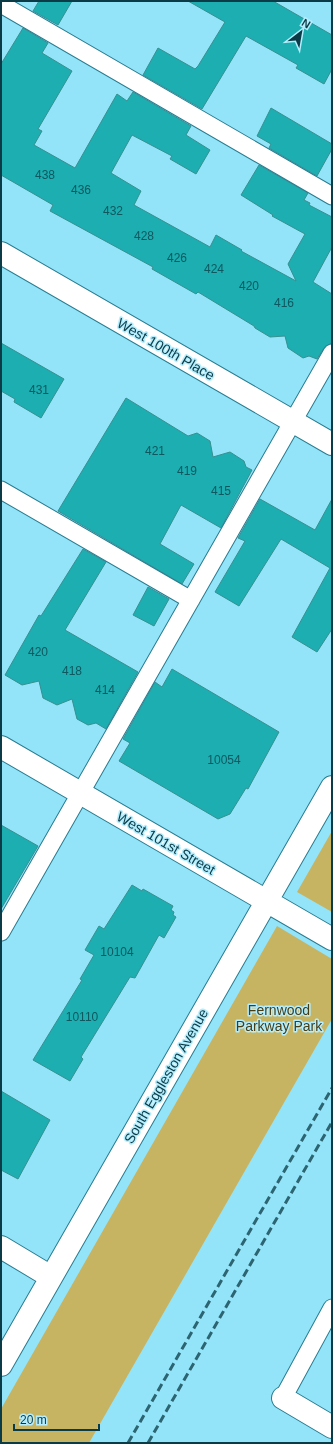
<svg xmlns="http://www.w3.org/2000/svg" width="333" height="1444" font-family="Helvetica,sans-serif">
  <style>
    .green { fill: #c7b463 }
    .building { fill: #1caeb0; stroke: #379091 }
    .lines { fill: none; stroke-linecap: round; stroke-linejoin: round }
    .lane-casing { stroke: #287c90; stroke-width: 19 }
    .street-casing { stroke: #287c90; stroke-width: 24 }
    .lane { stroke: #fff; stroke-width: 17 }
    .street { stroke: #fff; stroke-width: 22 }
    .rail { stroke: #2c6471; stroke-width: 3; stroke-dasharray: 8 4; stroke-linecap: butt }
    .labels { text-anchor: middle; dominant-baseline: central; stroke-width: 3; stroke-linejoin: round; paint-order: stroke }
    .number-label { font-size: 12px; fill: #0f5860 }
    .street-label { font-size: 14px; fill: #0b3b46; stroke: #b4eefe }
    .park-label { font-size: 14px; fill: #453c16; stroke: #b4eefe }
  </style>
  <rect width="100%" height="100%" fill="#94e4f9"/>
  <path class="green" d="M332 831V912L297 892Z
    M277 926 332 959V1019L89 1443H1V1409Z"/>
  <path class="building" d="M39 1H72L58 25 33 11Z
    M188 1H273L332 35V69L324 84 296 68 298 65 246 36 202 109 143 75 158 48 195 69 198 66 225 22Z
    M23 28 48 43 42 53 72 71 38 129 42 131 34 145 75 168 117 94 127 101 133 92 191 126 186 135 210 150 196 174 170 159 172 156 132 135 111 173 141 191 134 205 210 247 216 235 242 250 241 251 296 281 288 264 305 234 272 216 273 215 241 195 259 165 308 193 304 200 310 203 309 205 332 217V247L313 282 332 294V343L324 348 317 359 309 356 303 358 288 348 285 336 270 337 255 328 254 326 198 292 196 294 152 269 153 267 50 211 53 205 1 175V64Z
    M271 108 332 144V149L317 176 269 148 271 144 257 136Z
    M1 343 64 379 41 418 14 402 15 399 1 391Z
    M126 398 188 436 197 433 210 441 213 457 230 452 244 461 246 467 252 470 221 528 181 505 160 544 194 564 182 584 58 511Z
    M260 499 315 530 332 499V629L317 652 292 637 330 568 281 539 239 606 215 592 245 541 238 538Z
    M83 549 106 562 65 630 138 672 106 729 96 723 88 725 77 719 72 699 57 705 43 698 39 681 22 685 5 675 39 615 41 616Z
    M148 587 169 599 154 626 133 615Z
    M172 669 279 732 248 789 246 788 230 814 218 819 119 761 130 743 123 739 155 682 162 687Z
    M1 825 38 846 1 909Z
    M132 885 142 891 143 889 173 906 171 910 174 912 173 915 176 917 164 938 159 935 135 978 130 977 81 1057 83 1059 70 1081 33 1060 82 980 80 979 94 955 85 950 99 926 104 929Z
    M1 1091 50 1120 18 1179 1 1170Z"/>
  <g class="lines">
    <defs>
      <path id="lane" d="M1 4 332 196
        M1 490 191 600
        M1 932 332 353
        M283 1398 332 1308"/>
      <path id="street" d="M1 253 332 444
        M1 747 332 939
        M1 1247 51 1277
        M1 1365 332 787
        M283 1398 332 1427"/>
    </defs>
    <use href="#lane" class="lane-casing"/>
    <use href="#street" class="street-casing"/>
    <use href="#lane" class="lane"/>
    <use href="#street" class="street"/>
    <path class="rail" d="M128 1443 332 1088
      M148 1443 332 1122"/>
  </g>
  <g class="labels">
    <g class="number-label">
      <text x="45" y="175">438</text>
      <text x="81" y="190">436</text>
      <text x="113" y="211">432</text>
      <text x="144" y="236">428</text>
      <text x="177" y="258">426</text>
      <text x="214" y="269">424</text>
      <text x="249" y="286">420</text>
      <text x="284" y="303">416</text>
      <text x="39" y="390">431</text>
      <text x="155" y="451">421</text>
      <text x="187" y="471">419</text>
      <text x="221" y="491">415</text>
      <text x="38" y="652">420</text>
      <text x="72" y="671">418</text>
      <text x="105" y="690">414</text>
      <text x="224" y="760">10054</text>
      <text x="117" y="952">10104</text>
      <text x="82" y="1017">10110</text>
    </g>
    <g class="street-label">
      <text transform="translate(166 349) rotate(30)">West 100th Place</text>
      <text transform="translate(166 843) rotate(30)">West 101st Street</text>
      <text transform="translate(166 1076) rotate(-60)">South Eggleston Avenue</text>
    </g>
    <g class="park-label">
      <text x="279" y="1010">Fernwood<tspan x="279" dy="16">Parkway Park</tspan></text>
    </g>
  </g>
  <rect width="333" height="1444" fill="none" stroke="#0b3b46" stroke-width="4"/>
  <g transform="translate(301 32) rotate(31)" stroke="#b4eefe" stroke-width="3" paint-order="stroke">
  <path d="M0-3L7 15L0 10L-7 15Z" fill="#0b3b46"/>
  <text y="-6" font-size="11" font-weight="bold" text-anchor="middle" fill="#0b3b46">N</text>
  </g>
  <path d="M14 1424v6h85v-6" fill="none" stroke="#0b3b46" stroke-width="2"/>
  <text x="20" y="1424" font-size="12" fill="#0b3b46" stroke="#b4eefe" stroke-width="3" paint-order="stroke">20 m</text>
</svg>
